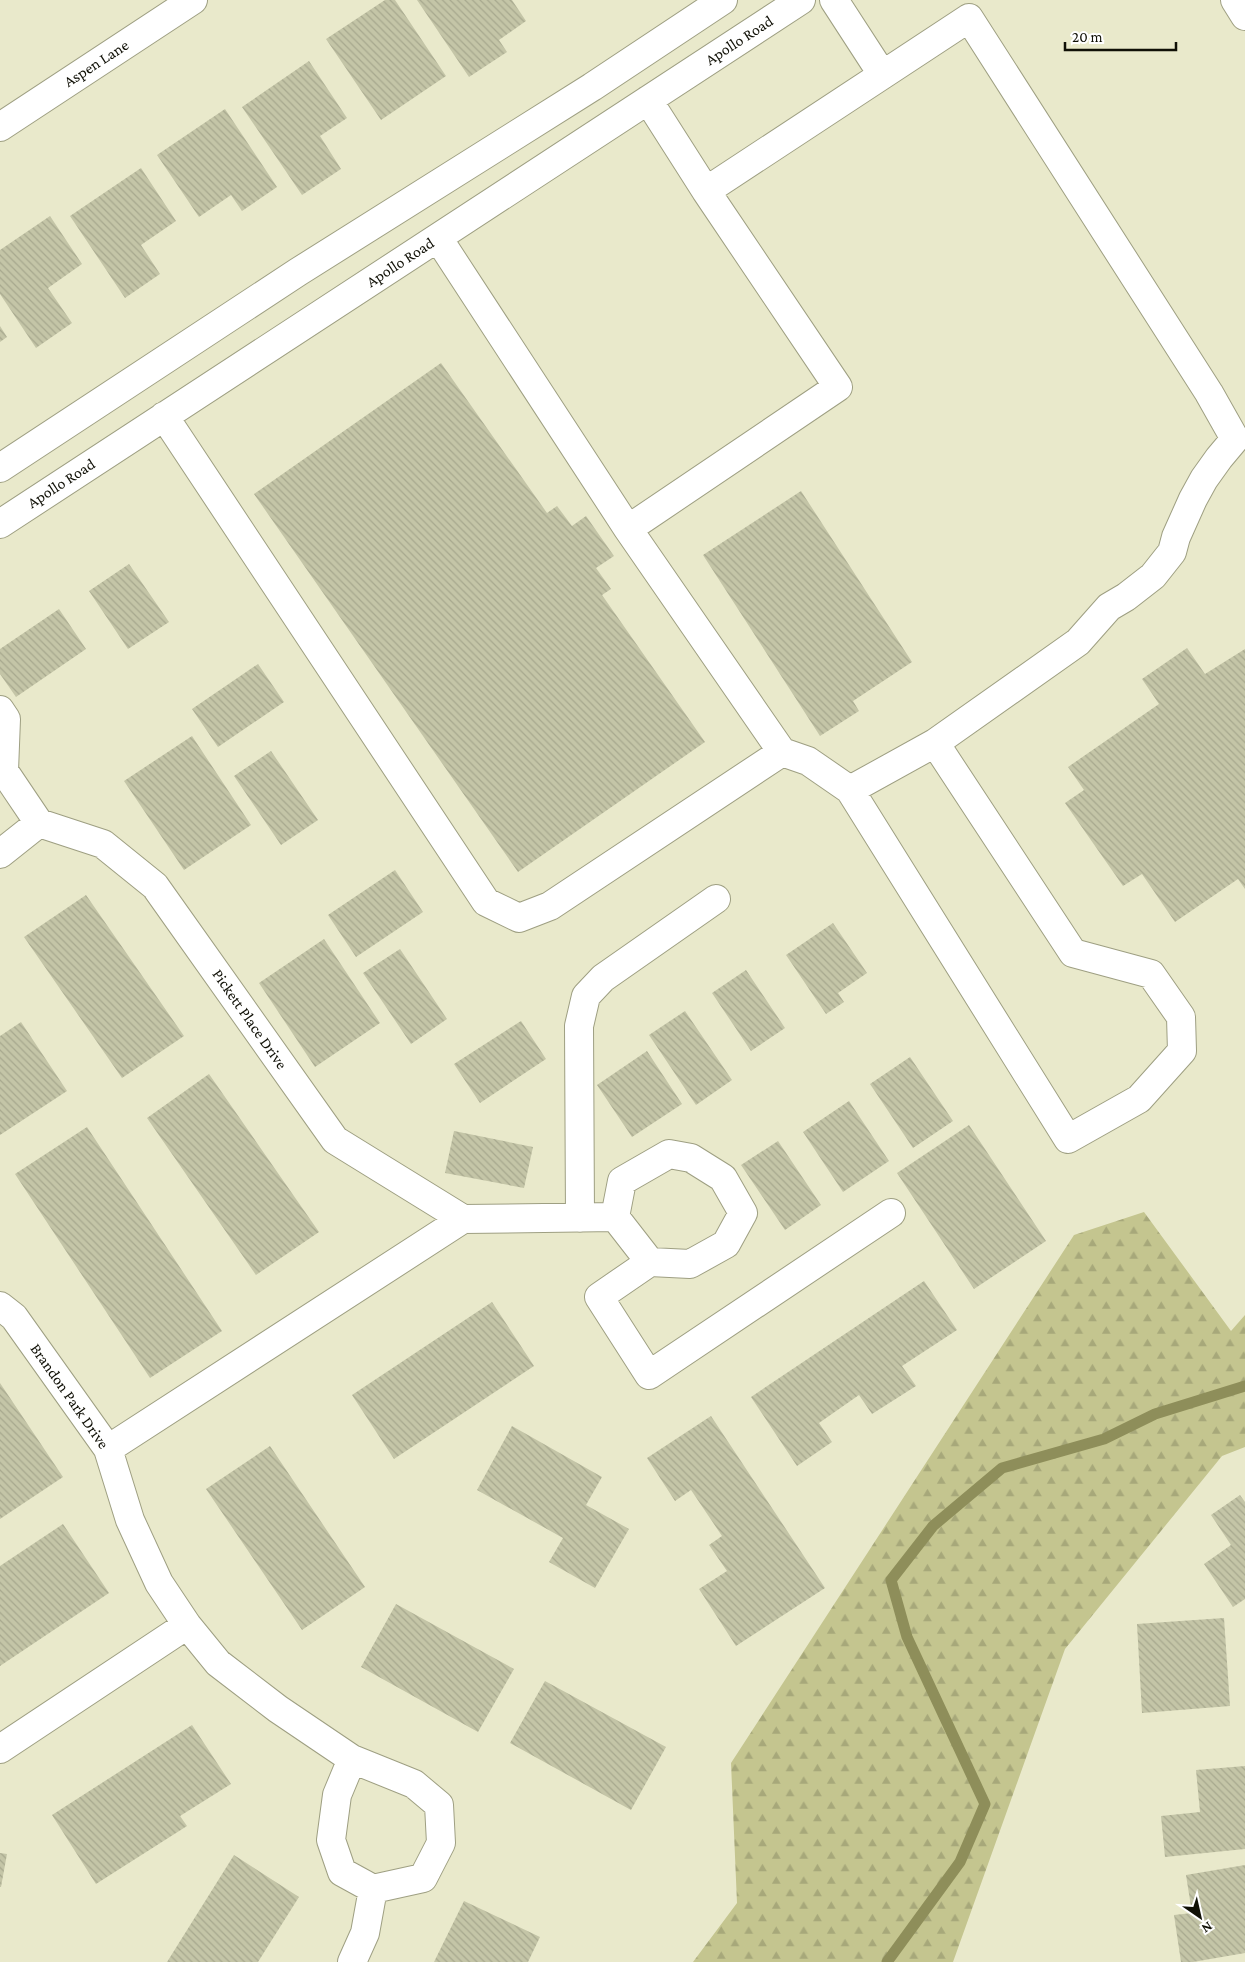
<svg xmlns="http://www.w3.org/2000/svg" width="1245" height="1962" font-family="'Crimson Pro',serif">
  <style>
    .forest { fill: url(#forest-firs) }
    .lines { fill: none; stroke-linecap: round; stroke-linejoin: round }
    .stream { stroke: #8e8e5a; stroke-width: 11 }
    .building { fill: url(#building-back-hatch) }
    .minor-casing { stroke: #9e9f82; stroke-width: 30 }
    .minor { stroke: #fff; stroke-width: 28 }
    .labels { text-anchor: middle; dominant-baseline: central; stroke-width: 5; stroke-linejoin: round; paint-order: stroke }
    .street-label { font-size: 16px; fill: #101006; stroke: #fff }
  </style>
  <defs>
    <pattern id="forest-firs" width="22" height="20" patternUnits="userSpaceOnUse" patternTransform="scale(1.25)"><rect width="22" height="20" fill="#c4c58f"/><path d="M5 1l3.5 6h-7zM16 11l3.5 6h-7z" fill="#a7a87a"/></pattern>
    <pattern id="building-back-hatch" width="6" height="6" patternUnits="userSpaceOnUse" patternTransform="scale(1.25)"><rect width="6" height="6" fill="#c4c5a7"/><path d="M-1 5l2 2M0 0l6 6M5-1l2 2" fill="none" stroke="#a7a88e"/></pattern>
  </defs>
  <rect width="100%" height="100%" fill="#e9e9cb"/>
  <path class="forest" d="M1144 1212 1231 1331 1245 1315V1447L1222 1456 1065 1649 953 1962H693L737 1903 731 1763 1074 1235Z"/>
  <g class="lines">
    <path class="stream" d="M887 1962 960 1862 985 1804 907 1637 891 1580 933 1526 1002 1468 1104 1439 1155 1414 1245 1386"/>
  </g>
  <path class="building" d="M385 0H395L446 76 381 120 326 39Z
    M417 0H512L526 21 499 40 507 52 469 77Z
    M309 61 347 118 320 136 341 169 302 195 242 107Z
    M225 109 277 187 242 211 231 195 199 217 157 155Z
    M141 168 176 221 141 245 160 274 125 298 70 216Z
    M50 216 82 264 48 288 72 323 36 348 0 294V250Z
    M0 326 7 337 0 342Z
    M441 363 547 513 557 506 572 526 586 516 614 556 596 568 611 589 602 595 705 742 518 872 254 494Z
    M801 491 912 662 853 701 859 711 820 736 703 555Z
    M129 564 169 622 128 649 89 591Z
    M59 609 86 649 16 697 0 674V649Z
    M1187 648 1205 674 1245 649V889L1238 879 1175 922 1142 874 1123 886 1065 803 1084 790 1068 767 1159 704 1142 679Z
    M258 664 284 702 218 747 192 709Z
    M192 736 251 825 184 870 124 781Z
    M271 751 318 820 281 845 234 776Z
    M395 870 423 912 356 957 328 915Z
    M86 895 184 1036 122 1078 24 937Z
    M833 923 867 973 838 993 844 1002 826 1014 786 955Z
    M324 939 380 1023 315 1067 259 983Z
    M400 949 447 1019 411 1044 363 973Z
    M746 970 785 1028 751 1051 712 993Z
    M685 1011 732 1080 696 1105 649 1035Z
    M521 1021 546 1059 480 1103 454 1064Z
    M21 1022 67 1091 0 1135V1036Z
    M647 1051 682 1104 632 1137 597 1085Z
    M910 1057 953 1121 913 1148 870 1084Z
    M209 1074 319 1232 256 1275 147 1118Z
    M849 1101 889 1161 843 1192 803 1132Z
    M969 1125 1046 1241 974 1289 897 1173Z
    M87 1127 222 1331 150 1378 15 1174Z
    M454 1131 533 1147 524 1188 445 1173Z
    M778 1141 821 1205 785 1230 741 1165Z
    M924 1281 957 1330 902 1366 916 1386 872 1414 859 1395 819 1423 832 1442 797 1466 751 1397Z
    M492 1302 534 1366 394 1459 352 1395Z
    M0 1383 63 1477 0 1519Z
    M711 1416 825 1588 736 1646 699 1589 727 1571 709 1545 722 1536 691 1490 675 1501 647 1458Z
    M512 1426 602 1477 586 1505 629 1529 595 1588 549 1562 563 1538 477 1490Z
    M270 1446 365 1587 302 1630 206 1489Z
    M1240 1495 1245 1502V1599L1233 1607 1204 1564 1231 1545 1211 1515Z
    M63 1524 109 1593 0 1666V1566Z
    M396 1604 514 1669 478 1732 361 1667Z
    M1224 1618 1230 1706 1142 1713 1137 1624Z
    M545 1681 666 1747 631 1810 510 1743Z
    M192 1725 231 1784 180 1816 187 1826 96 1884 52 1815Z
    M1245 1766V1849L1165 1857 1161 1816 1200 1812 1196 1770Z
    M0 1853 7 1854 1 1887H0Z
    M234 1855 299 1897 258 1962H167Z
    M1245 1865V1953L1193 1962H1181L1174 1915 1192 1913 1186 1875Z
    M464 1901 540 1937 528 1962H434Z"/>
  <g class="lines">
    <defs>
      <path id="minor" d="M834 0 882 74
        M1235 0 1245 16
        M0 127 193 0
        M438 238 628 529 838 387 706 191 648 100
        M164 416 486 902 519 918 550 906 782 752
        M0 468 298 272 592 87 723 0
        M0 524 801 0
        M628 529 782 752 808 761 850 790 1068 1139 1139 1099 1182 1051 1181 1017 1151 974 1073 953 935 743 1078 642 1109 607 1126 597 1153 576 1172 552 1176 537 1193 499 1204 479 1219 458 1235 439 1209 393 969 18 706 191
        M0 710 6 719 4 771
        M0 769 4 771 39 823
        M850 790 935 743
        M39 823 103 844 155 886 335 1140 463 1219 615 1217 650 1262 690 1264 726 1244 743 1213 723 1178 691 1158 669 1154 622 1181 615 1217
        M0 854 39 823
        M580 1218 579 1026 586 996 603 978 716 899
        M650 1262 599 1297 649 1375 891 1213
        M0 1306 14 1317 108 1449 130 1520 159 1583 187 1625 218 1663 278 1709 352 1759 414 1784 439 1805 441 1843 423 1878 373 1889 342 1872 331 1840 337 1795 352 1759
        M108 1449 463 1219
        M0 1749 187 1625
        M352 1962 365 1933 373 1889"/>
    </defs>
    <use href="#minor" class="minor-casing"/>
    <use href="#minor" class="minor"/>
  </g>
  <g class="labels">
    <g class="street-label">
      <text transform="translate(739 40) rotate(-33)">Apollo Road</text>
      <text transform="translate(96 63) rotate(-33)">Aspen Lane</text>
      <text transform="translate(400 262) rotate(-33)">Apollo Road</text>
      <text transform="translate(61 483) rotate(-33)">Apollo Road</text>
      <text transform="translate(250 1019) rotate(55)">Pickett Place Drive</text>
      <text transform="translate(70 1396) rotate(55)">Brandon Park Drive</text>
    </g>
  </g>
  <g transform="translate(1200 1917) rotate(146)" stroke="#ffffff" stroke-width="4" paint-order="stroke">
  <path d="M0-4L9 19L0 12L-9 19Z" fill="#101006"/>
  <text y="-8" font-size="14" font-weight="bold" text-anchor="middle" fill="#101006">N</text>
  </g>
  <path d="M1065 42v8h111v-8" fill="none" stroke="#101006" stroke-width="2.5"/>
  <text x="1072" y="42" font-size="15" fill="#101006" stroke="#ffffff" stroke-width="4" paint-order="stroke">20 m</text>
</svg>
